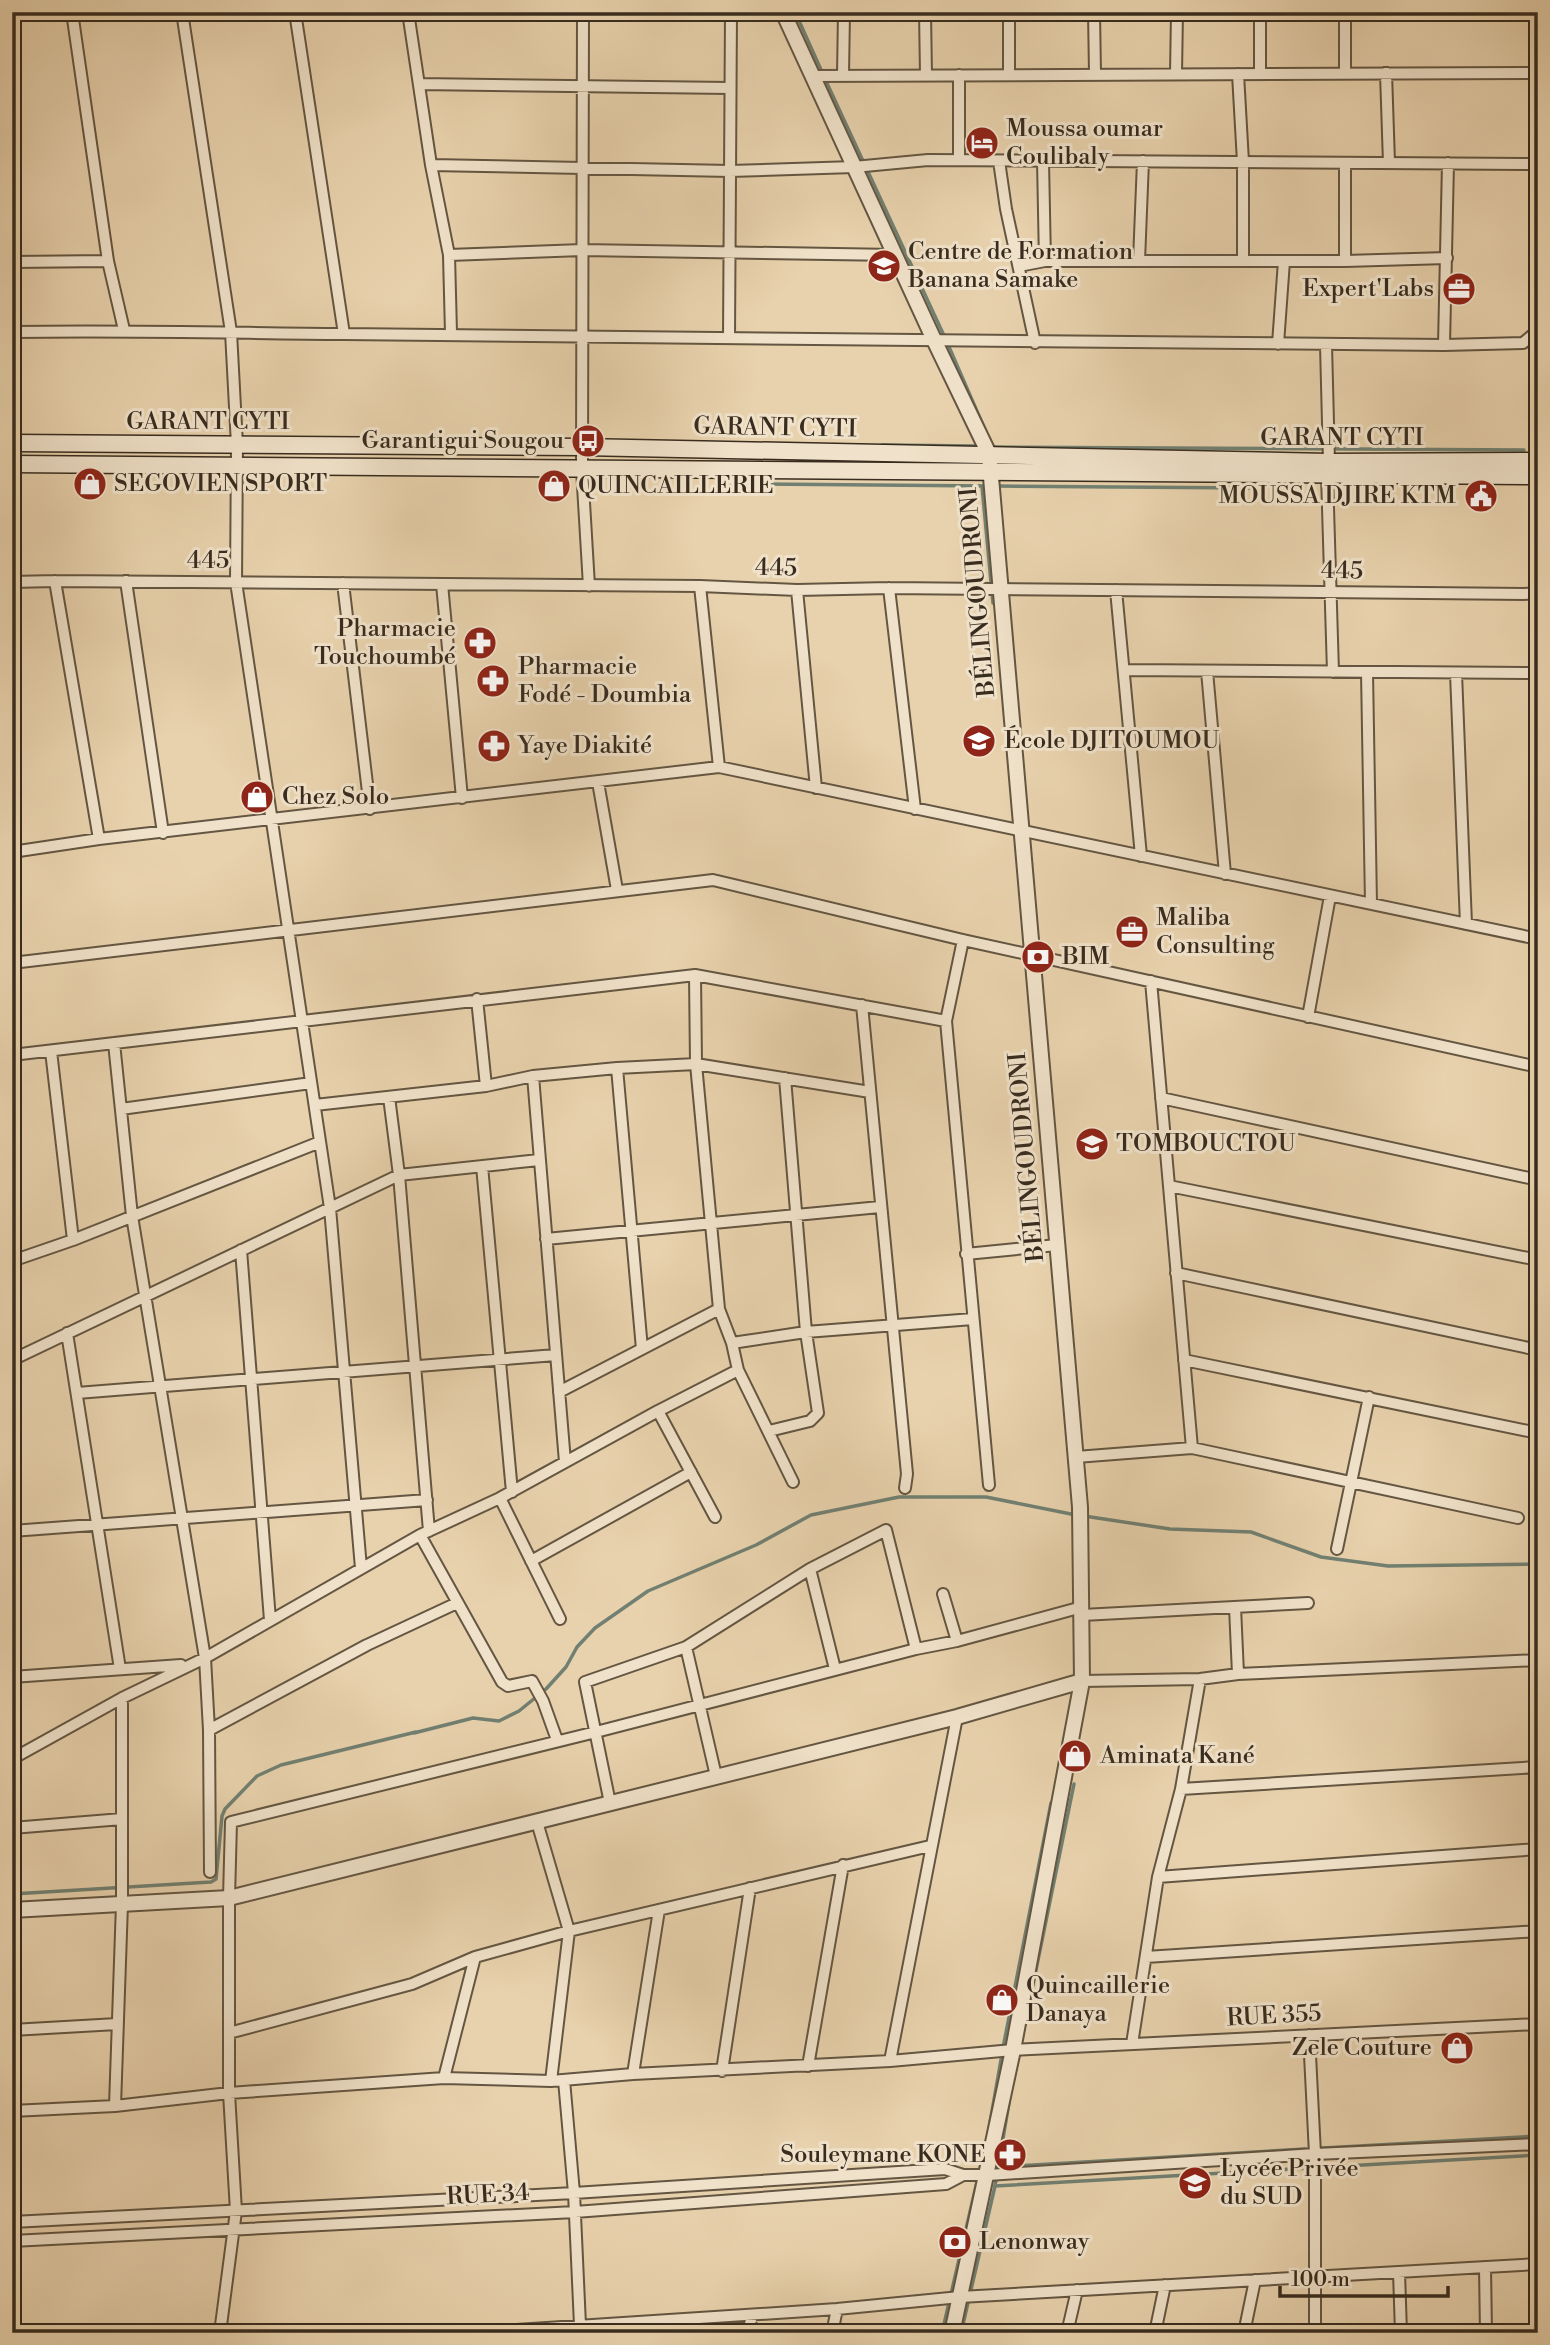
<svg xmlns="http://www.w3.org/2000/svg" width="1550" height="2345" font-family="'Libre Bodoni',serif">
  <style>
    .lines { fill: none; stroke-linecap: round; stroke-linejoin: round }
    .stream { stroke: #718072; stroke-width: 3.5 }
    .minor-casing { stroke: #645642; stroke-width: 14 }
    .tertiary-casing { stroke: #645642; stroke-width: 18 }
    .secondary-casing { stroke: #382c1f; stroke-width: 19 }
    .minor { stroke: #f0e2ca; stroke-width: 10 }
    .tertiary { stroke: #f0e2ca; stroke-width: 14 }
    .secondary { stroke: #f0e2ca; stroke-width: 16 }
    .labels { text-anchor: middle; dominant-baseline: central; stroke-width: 6; stroke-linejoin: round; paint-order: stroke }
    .poi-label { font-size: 24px; fill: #382c1f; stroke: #f0e2ca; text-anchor: start }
    .street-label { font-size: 24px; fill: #382c1f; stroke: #f0e2ca }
  </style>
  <rect width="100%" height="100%" fill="#e8d2ad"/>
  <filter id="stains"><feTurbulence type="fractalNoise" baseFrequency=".00286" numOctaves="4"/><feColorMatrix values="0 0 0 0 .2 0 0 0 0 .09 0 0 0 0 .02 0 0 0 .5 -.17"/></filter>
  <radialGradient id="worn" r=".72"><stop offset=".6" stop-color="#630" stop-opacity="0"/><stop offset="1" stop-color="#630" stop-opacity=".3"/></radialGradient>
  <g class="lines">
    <path class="stream" d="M795 12 822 72
      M825 79 946 340 986 432
      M882 445 979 446
      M990 447 1524 450
      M982 486 993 603
      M996 486 1252 488
      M725 487 750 484 988 486
      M1084 1516 1170 1529 1251 1532 1321 1557 1388 1566 1538 1564
      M414 1733 473 1718 499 1721 519 1711 546 1689 566 1667 577 1647 595 1628 648 1591 756 1545 811 1515 899 1497H986L1076 1515
      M12 1894 211 1882 216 1879 222 1816 225 1809 257 1776 281 1765 416 1732
      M1003 2048 1051 1803
      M1323 2148 1538 2136
      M999 2167 1305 2149
      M995 2186 1538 2155
      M942 2333 988 2134 1002 2054
      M961 2333 995 2186 1010 2097 1074 1784"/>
    <defs>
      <path id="minor" d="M72 12 108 261 124 330
        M182 12 231 332 237 445 236 582 330 1208 361 1568
        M295 12 344 334
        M408 12 431 165 449 255 451 333
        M583 12 582 469 589 586
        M925 12 926 75
        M1094 12 1095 74
        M1345 12V73
        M1386 73 1389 163
        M1176 74 1177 12
        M1238 74 1243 162V261
        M1260 74V12
        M843 75 844 12
        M1009 75V12
        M812 76 1534 73
        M420 84 730 88
        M959 160V75
        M999 161 1006 209 1035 343
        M1043 161 1045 261
        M431 165 730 171 854 167 928 160 1538 164
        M449 255 582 250 895 255
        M1139 261 1143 161
        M1345 261V163
        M12 262 108 261
        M1019 266 1045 261H1345L1447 258
        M12 332C123 330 233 333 343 334 710 337 1077 343 1444 345L1523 343 1535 333V12
        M729 338 731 12
        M1278 344 1284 261
        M1326 345 1329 462
        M1444 345 1448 163
        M1327 475 1333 672
        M55 581 99 839
        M126 581 163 833
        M12 582 55 581 700 586 797 590 889 588 1538 594
        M343 583 370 809
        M442 584 462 798
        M700 586 719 767
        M889 588 915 809
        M797 590 816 788
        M1116 590 1141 856
        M1124 670 1538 673
        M1207 671 1225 874
        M1367 672 1371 904
        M1456 673 1466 924
        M598 782 617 890
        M12 852 99 839 719 767 1538 939
        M963 940 946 1021 989 1485
        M12 963 713 880 963 940 1538 1067
        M695 975 696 1064 719 1309 732 1343 738 1370 793 1482
        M1151 981 1192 1448
        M477 999 486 1086
        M862 1005 907 1474 905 1488
        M1308 1017 1330 896
        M114 1043 132 1216 205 1658 209 1730 210 1872
        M51 1051 73 1240
        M12 1055 695 975 946 1021
        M617 1068 642 1349
        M533 1076 565 1462
        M389 1097 399 1175 429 1531
        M1161 1098 1538 1180
        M315 1105 486 1086 533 1076 617 1068 696 1064 870 1092
        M121 1109 311 1083
        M482 1166 512 1492
        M1169 1186 1538 1260
        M546 1239 880 1207
        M241 1250 270 1620
        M966 1254 1057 1245
        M12 1261 73 1240 320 1142
        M1176 1273 1538 1350
        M67 1333 120 1669
        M732 1343 806 1332 973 1319
        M12 1360 399 1175 539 1160
        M1184 1360 1538 1433
        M559 1392 719 1309
        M77 1393 556 1355
        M658 1411 715 1517
        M769 1431 810 1421 818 1413 806 1332 785 1078
        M1076 1457 1192 1448 1518 1518
        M500 1498 560 1619
        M12 1531 427 1500
        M420 1535 502 1682 508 1686 532 1681 543 1701 557 1740
        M1337 1549 1369 1397
        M531 1561 691 1472
        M810 1569 835 1669
        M943 1594 957 1641
        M1235 1607 1238 1674
        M1082 1615 1308 1603
        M686 1647 716 1776
        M12 1677 181 1665
        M1082 1681 1200 1679 1238 1674 1538 1660
        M12 1730 15 1759
        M209 1730 367 1645 457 1603
        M12 1759 122 1698 205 1658 420 1535 500 1498 658 1411 738 1370
        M1181 1789 1538 1767
        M610 1803 585 1682 686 1647 810 1569 886 1530 916 1649
        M537 1822 569 1931 551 2081
        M12 1828 122 1819
        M1158 1877 1538 1849
        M1146 1957 1538 1931
        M12 2030 117 2024
        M229 2033 412 1984 475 1957 569 1931 930 1846
        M1309 2035 1315 2154V2333
        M1132 2044 1158 1877 1181 1789 1200 1679
        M890 2061 957 1717
        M808 2066 843 1865
        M722 2071 750 1888
        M633 2074 659 1910
        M444 2078 475 1957
        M564 2080 574 2193 580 2325 578 2333
        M115 2106 122 1904V1698
        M12 2111 115 2106 229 2093 444 2078 551 2081 633 2074 890 2061 1013 2050 1538 2024
        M12 2222 574 2193 945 2169 963 2175H988L1315 2154 1538 2144
        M12 2241 575 2212 946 2184 963 2175
        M1485 2267 1486 2333
        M1399 2272 1401 2333
        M220 2333 236 2211 229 2093V1898L231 1822 596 1732 916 1649 957 1641 1082 1607
        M469 2333 837 2309 960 2297 1538 2264
        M748 2333 752 2315
        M832 2333 837 2309
        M1067 2333 1077 2290
        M1155 2333 1165 2285
        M1244 2333 1255 2280"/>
      <path id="tertiary" d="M783 12 935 342 989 454 1080 1507 1082 1681 1013 2050 952 2333
        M12 1910 229 1898 957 1717 1082 1681"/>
      <path id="secondary" d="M12 443 582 447 1329 462 1538 461
        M12 464 1538 476"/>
    </defs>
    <use href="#minor" class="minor-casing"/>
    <use href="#tertiary" class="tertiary-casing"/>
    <use href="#secondary" class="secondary-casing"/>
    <use href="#minor" class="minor"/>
    <use href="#tertiary" class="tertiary"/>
    <use href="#secondary" class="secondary"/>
  </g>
  <defs>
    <symbol id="hotel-disc" viewBox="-11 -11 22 22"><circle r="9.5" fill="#8f2418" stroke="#f0e2ca"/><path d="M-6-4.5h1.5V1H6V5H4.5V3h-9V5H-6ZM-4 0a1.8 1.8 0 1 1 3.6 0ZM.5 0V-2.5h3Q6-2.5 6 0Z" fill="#fff"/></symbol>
    <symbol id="university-disc" viewBox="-11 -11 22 22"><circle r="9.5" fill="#8f2418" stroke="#f0e2ca"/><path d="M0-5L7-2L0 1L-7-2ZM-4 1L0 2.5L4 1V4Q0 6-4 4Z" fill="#fff"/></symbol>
    <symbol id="office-disc" viewBox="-11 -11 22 22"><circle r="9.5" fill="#8f2418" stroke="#f0e2ca"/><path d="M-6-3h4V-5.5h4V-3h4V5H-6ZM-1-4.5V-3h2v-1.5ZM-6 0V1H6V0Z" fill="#fff"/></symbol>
    <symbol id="bus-disc" viewBox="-11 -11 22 22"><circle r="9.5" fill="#8f2418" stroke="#f0e2ca"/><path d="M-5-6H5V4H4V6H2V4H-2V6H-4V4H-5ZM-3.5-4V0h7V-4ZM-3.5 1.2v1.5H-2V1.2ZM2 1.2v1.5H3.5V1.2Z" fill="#fff"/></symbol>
    <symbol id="shop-disc" viewBox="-11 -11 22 22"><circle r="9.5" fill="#8f2418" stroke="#f0e2ca"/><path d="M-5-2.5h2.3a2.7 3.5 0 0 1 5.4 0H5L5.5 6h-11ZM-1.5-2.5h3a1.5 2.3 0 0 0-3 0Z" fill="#fff"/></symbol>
    <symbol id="civic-disc" viewBox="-11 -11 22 22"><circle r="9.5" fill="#8f2418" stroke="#f0e2ca"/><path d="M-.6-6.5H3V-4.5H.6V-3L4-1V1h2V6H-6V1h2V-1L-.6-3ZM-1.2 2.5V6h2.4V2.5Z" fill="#fff"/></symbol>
    <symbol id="pharmacy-disc" viewBox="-11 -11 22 22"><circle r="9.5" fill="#8f2418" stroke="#f0e2ca"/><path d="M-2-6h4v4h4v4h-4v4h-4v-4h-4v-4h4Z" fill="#fff"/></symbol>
    <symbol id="school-disc" viewBox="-11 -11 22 22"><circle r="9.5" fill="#8f2418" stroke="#f0e2ca"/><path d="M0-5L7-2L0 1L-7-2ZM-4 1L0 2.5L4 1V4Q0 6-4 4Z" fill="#fff"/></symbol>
    <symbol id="bank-disc" viewBox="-11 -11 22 22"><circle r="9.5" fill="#8f2418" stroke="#f0e2ca"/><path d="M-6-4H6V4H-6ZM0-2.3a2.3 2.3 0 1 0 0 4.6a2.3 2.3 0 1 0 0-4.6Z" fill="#fff"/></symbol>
  </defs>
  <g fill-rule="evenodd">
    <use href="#hotel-disc" x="963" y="124" width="38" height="38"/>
    <use href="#university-disc" x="865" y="247" width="38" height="38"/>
    <use href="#office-disc" x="1440" y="270" width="38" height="38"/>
    <use href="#bus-disc" x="569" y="422" width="38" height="38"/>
    <use href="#shop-disc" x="71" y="465" width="38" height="38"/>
    <use href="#shop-disc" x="535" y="467" width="38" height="38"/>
    <use href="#civic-disc" x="1462" y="477" width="38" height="38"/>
    <use href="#pharmacy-disc" x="461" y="624" width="38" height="38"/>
    <use href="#pharmacy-disc" x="474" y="662" width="38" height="38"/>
    <use href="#school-disc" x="960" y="722" width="38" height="38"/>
    <use href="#pharmacy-disc" x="475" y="727" width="38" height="38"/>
    <use href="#shop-disc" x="238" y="778" width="38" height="38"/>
    <use href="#office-disc" x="1113" y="913" width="38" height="38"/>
    <use href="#bank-disc" x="1019" y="938" width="38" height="38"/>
    <use href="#school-disc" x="1073" y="1125" width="38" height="38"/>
    <use href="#shop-disc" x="1056" y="1737" width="38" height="38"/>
    <use href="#shop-disc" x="983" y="1981" width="38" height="38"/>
    <use href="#shop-disc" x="1438" y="2029" width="38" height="38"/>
    <use href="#pharmacy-disc" x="991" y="2136" width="38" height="38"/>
    <use href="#school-disc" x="1176" y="2164" width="38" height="38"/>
    <use href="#bank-disc" x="936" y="2223" width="38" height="38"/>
  </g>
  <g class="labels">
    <g class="poi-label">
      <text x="1006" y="129">Moussa oumar<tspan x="1006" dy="28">Coulibaly</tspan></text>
      <text x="908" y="252">Centre de Formation<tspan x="908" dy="28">Banana Samake</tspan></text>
      <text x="1434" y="289" text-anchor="end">Expert'Labs</text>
      <text x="564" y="441" text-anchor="end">Garantigui Sougou</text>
      <text x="114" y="484">SEGOVIEN SPORT</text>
      <text x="578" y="486">QUINCAILLERIE</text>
      <text x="1456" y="496" text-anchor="end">MOUSSA DJIRE KTM</text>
      <text x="456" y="629" text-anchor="end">Pharmacie<tspan x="456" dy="28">Touchoumbé</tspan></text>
      <text x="518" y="667">Pharmacie<tspan x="518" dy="28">Fodé - Doumbia</tspan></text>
      <text x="1004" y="741">École DJITOUMOU</text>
      <text x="518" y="746">Yaye Diakité</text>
      <text x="282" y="797">Chez Solo</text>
      <text x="1156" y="918">Maliba<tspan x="1156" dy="28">Consulting</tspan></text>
      <text x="1062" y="957">BIM</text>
      <text x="1116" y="1144">TOMBOUCTOU</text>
      <text x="1100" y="1756">Aminata Kané</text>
      <text x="1026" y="1986">Quincaillerie<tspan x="1026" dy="28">Danaya</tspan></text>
      <text x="1432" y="2048" text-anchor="end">Zele Couture</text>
      <text x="986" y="2155" text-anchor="end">Souleymane KONE</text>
      <text x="1220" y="2169">Lycée Privée<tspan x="1220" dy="28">du SUD</tspan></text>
      <text x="979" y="2242">Lenonway</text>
    </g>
    <g class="street-label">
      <text x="208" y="422">GARANT CYTI</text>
      <text transform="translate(775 428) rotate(1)">GARANT CYTI</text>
      <text x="1342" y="438">GARANT CYTI</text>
      <text x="208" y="561">445</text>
      <text transform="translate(776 568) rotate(1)">445</text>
      <text transform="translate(1342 571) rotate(1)">445</text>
      <text transform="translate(978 592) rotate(-95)">BÉLINGOUDRONI</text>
      <text transform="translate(1027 1157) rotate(-95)">BÉLINGOUDRONI</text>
      <text transform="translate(1274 2016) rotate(-3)">RUE 355</text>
      <text transform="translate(488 2195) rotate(-3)">RUE 34</text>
    </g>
  </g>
  <rect width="1550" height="2345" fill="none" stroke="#e8d2ad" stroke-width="42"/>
  <rect x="14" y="14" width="1522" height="2317" fill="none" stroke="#382c1f" stroke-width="3.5"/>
  <rect x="21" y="21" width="1508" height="2303" fill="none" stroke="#382c1f" stroke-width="2"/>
  <path d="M1280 2286v10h168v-10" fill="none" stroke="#382c1f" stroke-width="3.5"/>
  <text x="1291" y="2286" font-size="21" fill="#382c1f" stroke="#f0e2ca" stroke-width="5" paint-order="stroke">100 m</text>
  <rect width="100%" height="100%" filter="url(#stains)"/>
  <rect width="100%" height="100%" fill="url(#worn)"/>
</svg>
